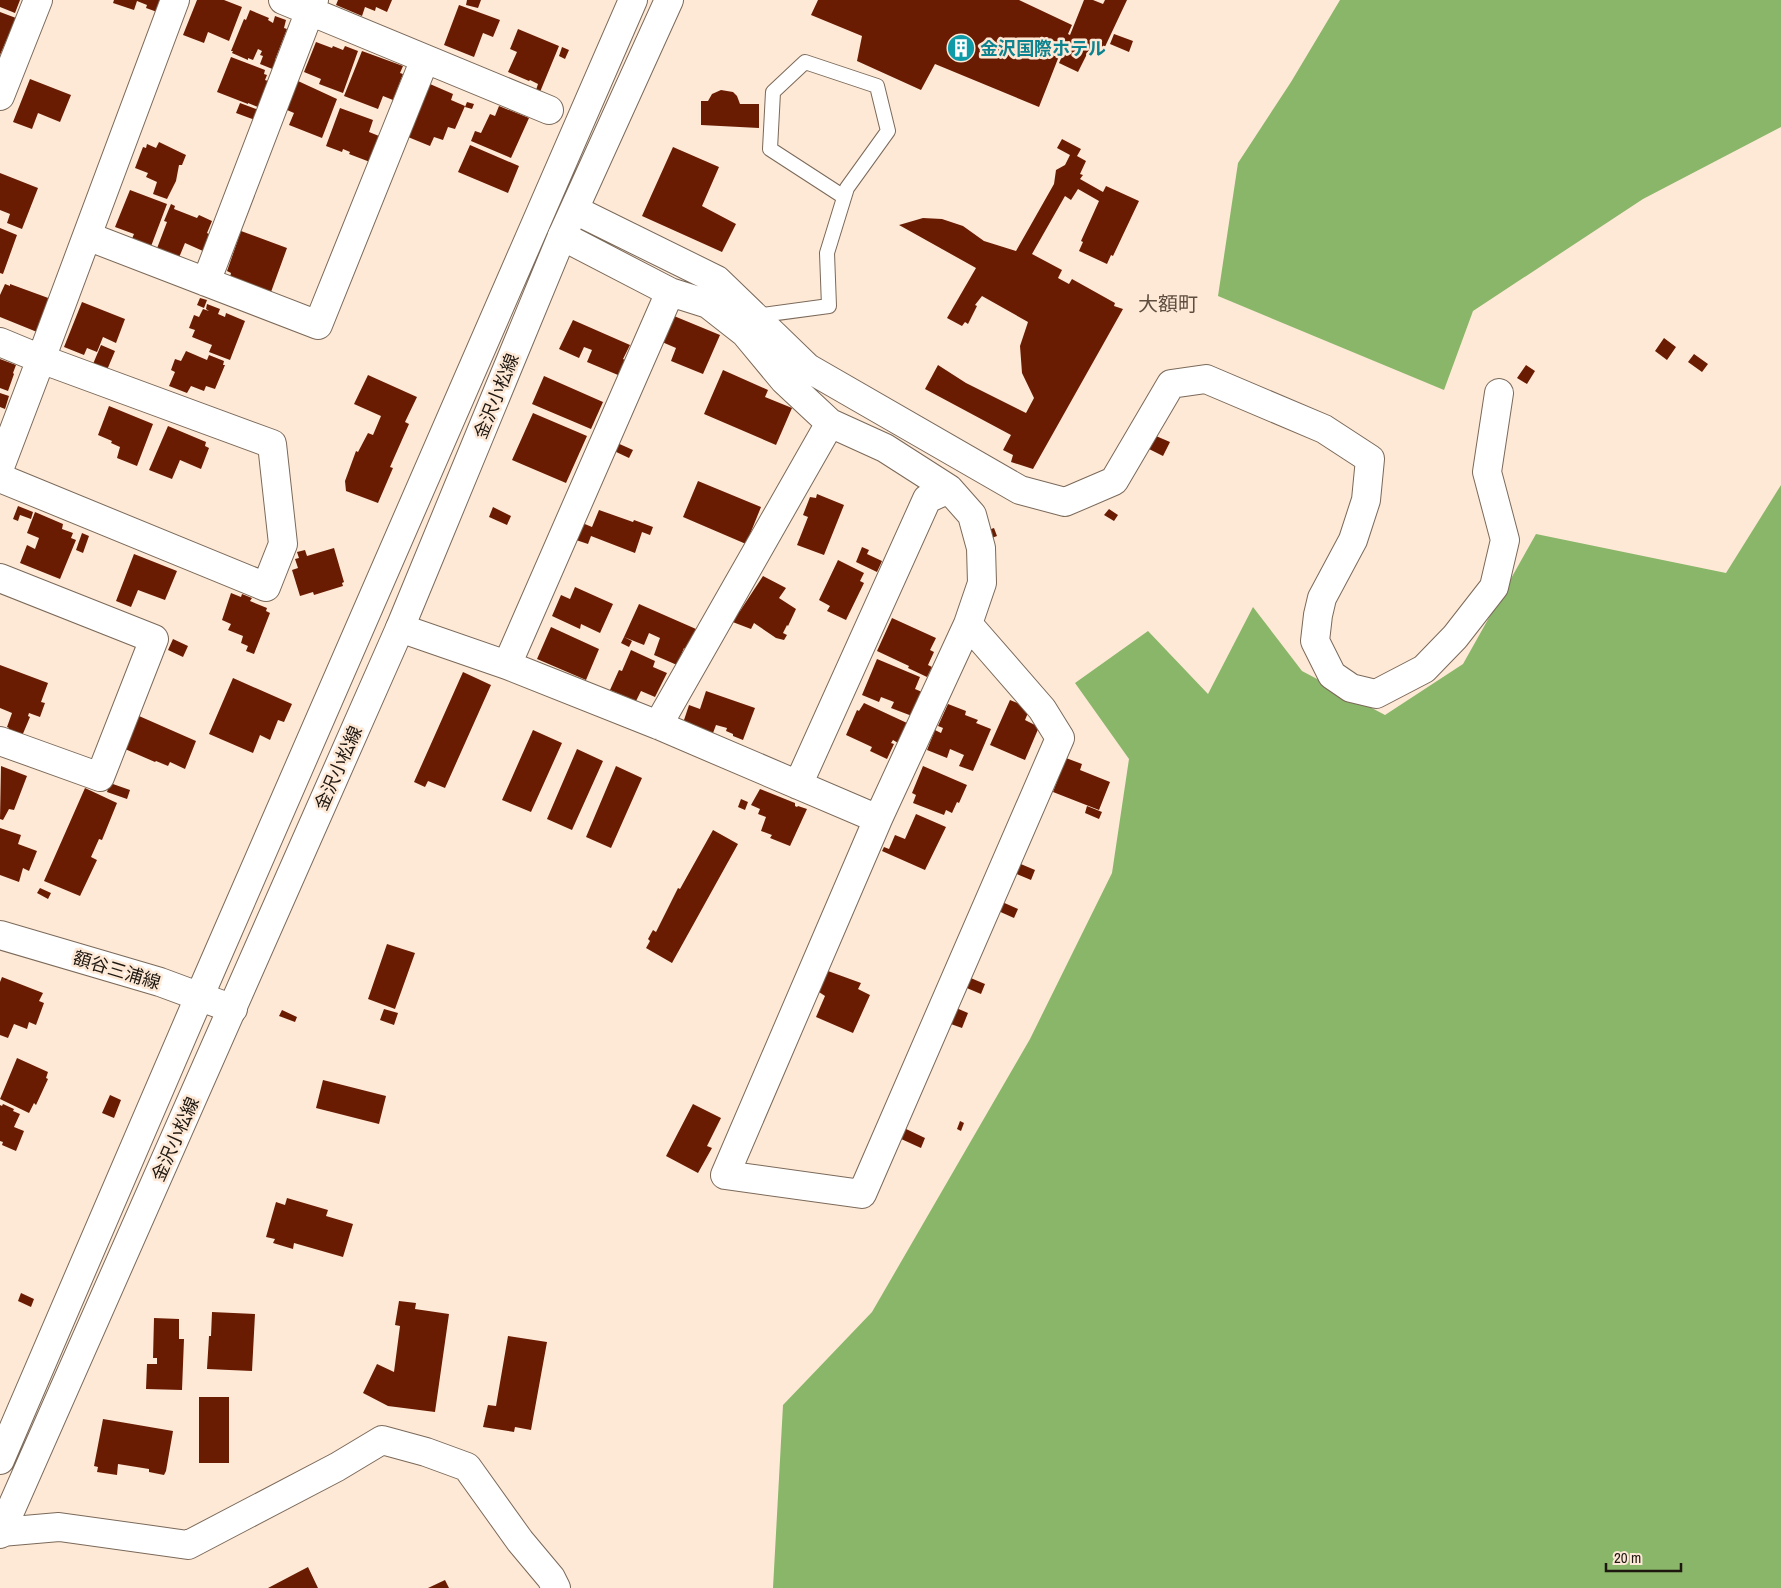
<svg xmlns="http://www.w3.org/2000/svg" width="1781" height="1588" font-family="'Archivo Narrow','Noto Sans JP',sans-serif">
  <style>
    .forest { fill: #89b669 }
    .building { fill: #6a1c03 }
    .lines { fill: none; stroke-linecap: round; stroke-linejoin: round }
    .service-casing { stroke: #7b6959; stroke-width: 16 }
    .minor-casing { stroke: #7b6959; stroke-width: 30 }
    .secondary-casing { stroke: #7b6959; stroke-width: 30 }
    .primary-casing { stroke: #7b6959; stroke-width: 30 }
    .service { stroke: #fff; stroke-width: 14 }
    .minor { stroke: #fff; stroke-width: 28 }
    .secondary { stroke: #fff; stroke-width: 28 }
    .primary { stroke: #fff; stroke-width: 28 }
    .labels { text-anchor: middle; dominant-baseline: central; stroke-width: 5; stroke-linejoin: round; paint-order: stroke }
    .culture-label { font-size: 18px; font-weight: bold; fill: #0d838f; stroke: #fee9d7; text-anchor: start }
    .street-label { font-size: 18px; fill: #1e1710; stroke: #fee9d7 }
    .quarter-label { font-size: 20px; fill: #5f4e3f; stroke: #fee9d7 }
  </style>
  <rect width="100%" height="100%" fill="#fee9d7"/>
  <path class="forest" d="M1340 0H1781V127L1643 199 1473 311 1444 390 1218 296 1238 163 1291 82Z
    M1781 485V1588H773L783 1405 872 1312 1030 1039 1112 873 1129 759 1075 683 1148 631 1208 694 1253 607 1302 671 1385 715 1463 664 1536 534 1726 573Z"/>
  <path class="building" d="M0 0H20L15 13 0 7Z
    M114 0H164L160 13 146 8 147 5 137 1 134 10 113 3Z
    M197 0H224L242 7 229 41 208 32 204 43 183 35Z
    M338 0H392L387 12 376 7 375 11 365 7 362 16 336 5Z
    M467 0H481L478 8 466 5Z
    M818 0H1019L1072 25 1068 34 1070 35 1084 0H1093L1103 4 1105 0H1127L1103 51 1091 46 1078 72 1059 63 1064 52 1061 51 1039 107 935 64 921 90 857 61 862 36 811 15Z
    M459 5 500 20 493 37 483 33 474 57 444 45Z
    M250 10 269 18 268 20 273 23 275 16 286 20 284 28 287 29 275 60 278 61 275 70 260 64 263 56 260 55 262 51 258 49 253 60 248 58V60L232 53 233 51H231L244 19 246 20Z
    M0 12 16 18 0 55Z
    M518 29 559 46 540 92 536 90 538 84 530 80 529 81 508 72 517 52 510 49Z
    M1114 34 1133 41 1129 52 1110 44Z
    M316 42 332 48 333 46 343 50 345 46 358 51 343 93 319 84 321 79 304 72Z
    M562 47 569 50 565 59 559 56Z
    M362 51 403 66 400 73 403 74 393 100 383 96 378 109 344 96Z
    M231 57 265 70 264 74 267 75 265 80 268 81 258 107 248 103V104L217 92Z
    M30 79 71 95 60 122 38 113 32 129 13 122Z
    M298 81 337 99 322 138 289 125 294 113 287 110Z
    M430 84 453 94 451 100 465 106 455 129 448 127 443 140 434 137 430 146 408 137Z
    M721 90 733 92 737 96 740 104H759V128L701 125V101H708L712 94Z
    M467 102 474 104 472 109 465 107Z
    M240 103 259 110 255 120 236 113Z
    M499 106 529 118 511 158 471 141 475 131 481 133 490 114 495 116Z
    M340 108 373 120 369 132 379 136 370 162 349 154 350 152 343 149 342 152 326 146Z
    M1062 139 1081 149 1077 156 1086 161 1080 174 1083 175 1080 179 1103 192 1106 186 1139 201 1113 256 1111 255 1107 264 1079 251 1083 242 1081 241 1099 201 1078 189 1071 200 1065 196 1032 254 1062 270 1058 278 1069 284 1072 279 1115 303 1114 306 1123 309 1033 469 1011 462 1013 455 1003 450 1011 435 925 389 938 365 966 383 1026 413 1034 398 1022 373 1020 346 1028 322 982 296 975 305 977 306 968 324 965 322 962 326 947 318 976 268 899 225 923 218 942 219 963 226 984 241 1016 251 1054 184 1056 170 1065 165 1070 155 1057 148Z
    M159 142 186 155 182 165H179L176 181 167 199 153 194 157 182 146 177 148 173 135 168 143 147 146 148 147 144 156 148Z
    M470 145 519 166 508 193 458 172Z
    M673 147 719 167 702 206 736 224 722 252 642 216Z
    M0 173 38 188 22 229 7 223 10 214 0 210Z
    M130 190 167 204 150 249 131 241 134 234 115 227Z
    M171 204 175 206 174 209 197 218 199 215 212 221 207 233 209 234 203 251 185 243 178 260 156 251 167 222 164 221Z
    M0 228 17 235 3 274 0 273Z
    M241 231 287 248 271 292 230 277 231 273 227 271Z
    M5 284 10 286V284L51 299 37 332 0 317V295Z
    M200 298 207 300 204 308 197 305Z
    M82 302 125 319 116 343 103 337 97 352 87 348 84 355 64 347Z
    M207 304 220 309 218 314 225 317 226 313 245 321 230 360 209 352 212 345 192 337 195 330 189 328 194 315 199 317 203 309 209 311 206 309Z
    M674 316 720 335 703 374 671 361 676 348 662 342Z
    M573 320 630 345 623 359 625 360 618 375 587 362 592 350 584 347 579 358 559 349Z
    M1664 338 1676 347 1667 360 1655 351Z
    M101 345 115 351 107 370 93 364Z
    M186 351 207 360 209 355 224 361 223 365H225L215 389 206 386 204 391 191 386 187 393 169 386 175 372 171 370 175 359 181 361Z
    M1694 354 1708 364 1702 372 1688 362Z
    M0 359 16 365 13 373 14 374 8 391 0 388Z
    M1526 365 1535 371 1527 384 1517 378Z
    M723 370 768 390 765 397 792 408 776 445 704 414Z
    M368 375 417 397 405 422 409 424 390 467 393 468 378 503 346 491 345 481 356 451 358 452 368 433 373 435 381 416 354 404Z
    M544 376 603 402 591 429 532 404Z
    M0 393 9 396 5 409 0 407Z
    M109 406 153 424 137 466 117 458 120 447 111 443 112 441 98 435Z
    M533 413 587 436 566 483 512 460Z
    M168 426 206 442 205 446 209 448 201 469 180 460 172 479 149 470Z
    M1156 436 1170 442 1163 456 1149 449Z
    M615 442 633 450 629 458 612 450Z
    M698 481 761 507 746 544 683 517Z
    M817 494 844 505 824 555 797 545 808 517 803 515 810 497 816 498Z
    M18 506 33 512 31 519 20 515 18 521 13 519Z
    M493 507 511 516 507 525 489 517Z
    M1109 509 1118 515 1114 521 1104 515Z
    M599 510 633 522 634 520 653 527 650 535 642 532 635 553 591 536 588 544 573 539 580 522 592 527Z
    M35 512 63 524 62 529 73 533 71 538 76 540 60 579 20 563 27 545 35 549 39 538 27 533Z
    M994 528 997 536 989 539 985 531Z
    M82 533 89 536 83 553 76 550Z
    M862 547 869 550 867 554 882 561 877 572 856 562Z
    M334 548 344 582 342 583 343 586 314 595 313 592 300 596 292 570 298 568 295 559 299 558 297 552 305 550 307 556Z
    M134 554 177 571 165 600 138 590 131 607 116 601Z
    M838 560 864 573 860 581 864 583 846 620 827 611 830 606 819 600Z
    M763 576 786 588 779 598 796 609 788 626 787 625 783 633 787 635 784 640 776 638 754 623 751 629 730 621 737 610 740 611Z
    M575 587 613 604 600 633 581 624 580 629 552 616 561 595 570 599Z
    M231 593 241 597 242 594 252 598 250 601 267 608 266 611 270 613 254 654 246 651 248 646 241 643 243 636 228 630 231 624 222 620Z
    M639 604 696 629 687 649 684 648 677 665 654 655 660 638 649 633 644 645 624 637Z
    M892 618 936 638 930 650 934 652 928 665 932 667 927 677 908 668 909 666 877 651Z
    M551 627 599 649 586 680 537 659Z
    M624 637 632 641 629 647 621 643Z
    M173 639 188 646 183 657 168 650Z
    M631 650 655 661 653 667 667 673 655 697 641 691 636 701 610 690 619 670 622 671Z
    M877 659 920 677 915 689 922 692 912 716 891 708 894 702 881 697 879 702 862 695Z
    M0 665 48 683 41 702 45 703 40 717 29 713 28 716 30 717 22 736 8 730 9 728 7 727 12 713 0 708Z
    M463 672 491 685 445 788 428 781 425 787 414 782Z
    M233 678 292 704 284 722 278 720 270 740 260 735 253 753 209 734Z
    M706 691 755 708 743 740 733 736V734L726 731 727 728 716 725 713 733 683 723 689 705 700 709Z
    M1010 700 1030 708 1025 720 1039 727 1025 760 990 745Z
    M864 703 907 723 898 743 893 740 891 743 894 744 887 759 870 751 872 747 846 735 857 710 859 711Z
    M948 704 966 711 965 715 978 720 976 723 991 729 973 771 959 766 964 755 950 749 947 758 927 750 935 730 941 733 943 728 938 726Z
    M139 716 196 741 185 769 170 762 168 766 156 761 155 762 125 749Z
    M533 730 562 743 531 812 502 800Z
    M577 749 603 761 572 830 547 819Z
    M1066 758 1082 764 1080 770 1110 782 1099 810 1053 792Z
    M1 766 27 776 14 810 9 809 3 820 0 819Z
    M616 766 642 778 611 848 586 837Z
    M923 766 967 785 959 803 957 802 952 813 946 810 944 815 913 803 916 795 912 793Z
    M110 783 130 790 127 799 107 792Z
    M85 788 117 803 102 840 99 839 91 857 97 860 80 896 44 881Z
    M760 789 795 803V806L797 807 798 806 807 809 790 846 770 838 772 835 761 831 766 817 758 814 760 809 751 805Z
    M741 799 748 802 745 810 738 807Z
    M1087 806 1102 812 1099 819 1085 813Z
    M916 814 946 827 925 870 882 851 884 847 889 849 895 835 905 839Z
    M0 828 21 835 18 844 37 851 29 871 23 868 19 882 0 875Z
    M713 830 738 844 672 963 646 948 650 941 648 939 653 930 656 932 678 888 680 889Z
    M1016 862 1035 870 1031 880 1012 872Z
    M40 888 51 893 48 899 37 893Z
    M1000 901 1018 909 1014 918 996 910Z
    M387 944 415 953 395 1009 368 999Z
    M828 971 861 983 858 989 870 995 853 1033 816 1017 825 996 819 992Z
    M966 976 985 984 981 994 962 986Z
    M2 977 43 993 39 1001 44 1003 36 1025 29 1022 27 1029 14 1024 8 1038 0 1035V982Z
    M954 1007 968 1013 962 1028 948 1023Z
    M384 1009 398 1013 394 1025 380 1020Z
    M282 1010 297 1017 295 1022 279 1016Z
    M17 1058 48 1072 46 1078 48 1079 36 1105 34 1103 29 1113 0 1099Z
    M323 1080 386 1096 379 1124 316 1108Z
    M110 1095 121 1100 114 1118 102 1113Z
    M3 1104 14 1109 13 1111 20 1114 14 1127 24 1131 16 1151 2 1145 3 1142 0 1141V1105L2 1106Z
    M693 1104 721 1118 707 1146 712 1148 698 1173 666 1156Z
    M960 1121 964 1123 961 1131 957 1129Z
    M904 1128 925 1138 921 1148 899 1138Z
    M287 1198 328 1210 326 1216 353 1224 343 1257 294 1243 293 1249 273 1243 275 1239 266 1237 276 1202 285 1205Z
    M21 1293 34 1299 31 1307 18 1301Z
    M399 1301 416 1303 415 1309 449 1314 435 1412 388 1406 363 1393 377 1364 394 1372 400 1326 395 1325Z
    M212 1312 255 1314 252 1371 207 1369 209 1336H211Z
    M154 1318 179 1319V1339H184L182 1390 146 1389 147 1364H157V1358H153Z
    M508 1336 547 1342 531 1430 515 1427 514 1432 483 1427 488 1405 496 1406Z
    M199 1397H229V1463H199Z
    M103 1419 173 1431 166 1471 164 1475 149 1472V1469L118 1464 117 1475 97 1472 98 1467 94 1466Z
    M308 1567 318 1588H268Z
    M445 1580 449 1588H428Z"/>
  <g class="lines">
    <defs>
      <path id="service" d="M755 316 829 306 827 253 847 188 888 131 877 86 805 62 773 92 770 149 844 197"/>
      <path id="minor" d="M283 0 549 110
        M0 96 38 0
        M575 210 717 280 808 368 1020 490 1065 502 1114 481 1171 384 1206 379 1324 429 1370 459 1366 500 1353 540 1322 598 1318 615 1315 641 1332 675 1351 688 1376 694 1424 669 1455 637 1494 587 1505 540 1487 472 1499 393
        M87 236 318 325 425 59
        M206 282 314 0
        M0 342 41 359 175 0
        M0 467 41 359 272 444 283 544 266 587 0 478
        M0 578 154 639 100 777 0 741
        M400 628 507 665 658 725 878 819 968 624 982 583 981 548 972 515 949 489 885 448 830 423 784 380 745 333 708 304 670 292 562 236
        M507 665 670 292
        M658 725 830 423
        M798 785 927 499 949 489
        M878 819 725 1175 862 1194 1060 738 1042 709 968 624
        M1 1532 59 1527 188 1545 337 1467 382 1440 426 1452 467 1467 520 1541 551 1578 556 1588"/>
      <path id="secondary" d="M0 935 160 982 233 1009"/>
      <path id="primary" d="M0 1460 200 995 633 0
        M0 1534 400 628 562 236 669 0"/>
    </defs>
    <use href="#service" class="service-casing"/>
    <use href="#minor" class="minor-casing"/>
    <use href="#secondary" class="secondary-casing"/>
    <use href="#primary" class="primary-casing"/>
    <use href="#service" class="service"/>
    <use href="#minor" class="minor"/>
    <use href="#secondary" class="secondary"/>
    <use href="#primary" class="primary"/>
  </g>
  <defs>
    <symbol id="building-disc" viewBox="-11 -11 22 22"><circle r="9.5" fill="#0f9aa8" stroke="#fee9d7"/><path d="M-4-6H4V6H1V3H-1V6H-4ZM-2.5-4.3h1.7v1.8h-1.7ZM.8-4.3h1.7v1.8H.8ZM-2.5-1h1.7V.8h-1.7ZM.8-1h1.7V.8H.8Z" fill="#fff"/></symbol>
  </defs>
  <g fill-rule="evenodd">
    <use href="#building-disc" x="945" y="32" width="32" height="32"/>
  </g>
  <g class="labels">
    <g class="culture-label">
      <text x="980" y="48">金沢国際ホテル</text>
    </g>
    <g class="street-label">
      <text transform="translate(496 396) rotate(-68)">金沢小松線</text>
      <text transform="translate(338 768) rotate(-66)">金沢小松線</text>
      <text transform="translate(117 970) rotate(17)">額谷三浦線</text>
      <text transform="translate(175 1139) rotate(-66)">金沢小松線</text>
    </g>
    <g class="quarter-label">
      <text x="1168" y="303">大額町</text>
    </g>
  </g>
  <path d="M1606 1563v8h75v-8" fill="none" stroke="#1e1710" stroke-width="2.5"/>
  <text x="1614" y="1563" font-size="15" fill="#1e1710" stroke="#fee9d7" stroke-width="4" paint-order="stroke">20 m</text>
</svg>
